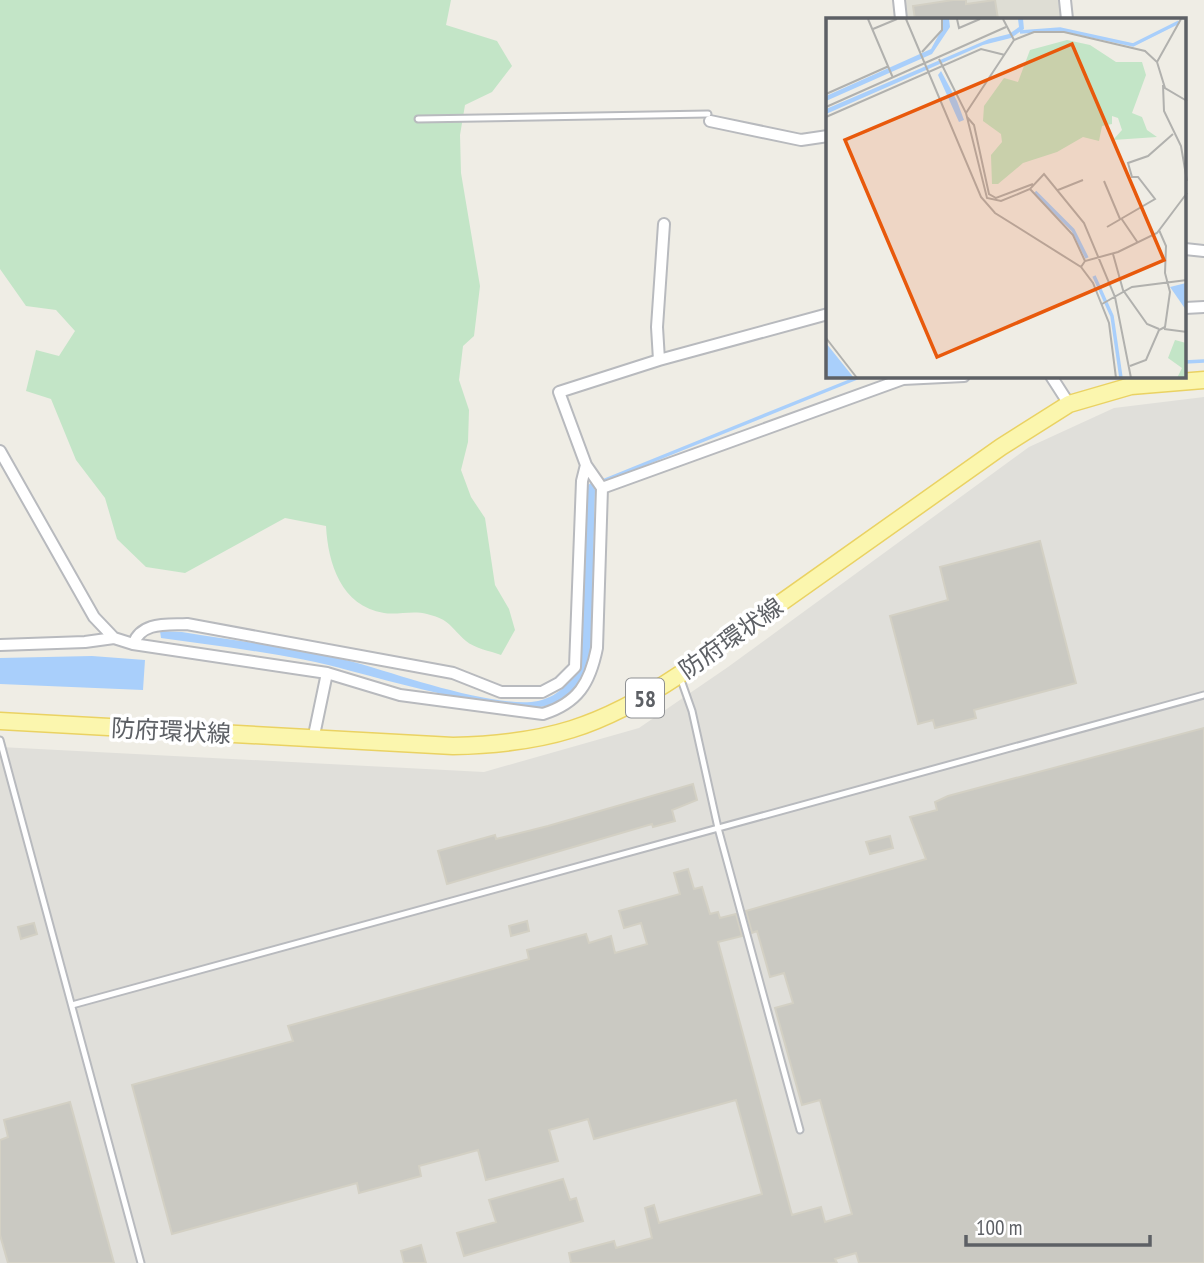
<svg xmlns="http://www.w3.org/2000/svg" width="1204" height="1263" font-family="'PT Sans Narrow','Noto Sans JP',sans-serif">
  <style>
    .industrial { fill: #e0dfda }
    .education { fill: #deddd4 }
    .green { fill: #c3e5c7 }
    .water { fill: #a9cffb }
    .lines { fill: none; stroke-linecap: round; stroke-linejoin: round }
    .stream { stroke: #a9cffb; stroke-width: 3.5 }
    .building { fill: #cac9c2; stroke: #d3d0c4; stroke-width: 2 }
    .service-casing { stroke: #b8babe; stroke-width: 9 }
    .minor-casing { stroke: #b8babe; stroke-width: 14 }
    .primary-casing { stroke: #ead263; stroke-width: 19 }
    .service { stroke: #fff; stroke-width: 5 }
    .minor { stroke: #fff; stroke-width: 10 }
    .primary { stroke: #fbf6ae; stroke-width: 16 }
    .labels { text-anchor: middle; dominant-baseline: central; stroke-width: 7; stroke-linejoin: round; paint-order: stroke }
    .shield { fill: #fff; stroke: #8e9093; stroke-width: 2 }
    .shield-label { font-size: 23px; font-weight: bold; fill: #5d6065 }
    .street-label { font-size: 24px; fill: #5d6065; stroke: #fff }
    .inset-river { fill: none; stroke: #a9cffb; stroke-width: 3.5 }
    .inset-road { fill: none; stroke: #b1b1ae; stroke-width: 2 }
    .view { fill: #e8590c; fill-opacity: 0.15; stroke: #e8590c; stroke-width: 3.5 }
    .inset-edge { fill: none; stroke: #5d6065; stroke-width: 3.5 }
  </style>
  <rect width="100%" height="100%" fill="#efede5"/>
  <path class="industrial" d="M1204 397V1263H0V747L484 772 639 728 728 667 1029 447 1114 408Z"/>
  <path class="education" d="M902 0H1061L1063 19H904Z"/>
  <path class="green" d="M0 0H451L446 25 497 41 512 66 492 92 465 105 460 135 461 173 480 286 474 336 463 346 459 380 469 410 468 442 461 470 471 497 485 518 495 585 509 609 515 630 501 655C490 651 474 648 466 641 450 627 451 620 427 614 413 610 398 615 384 613 341 606 328 563 326 526L285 518 185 573 146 567 117 539 105 498 76 460 51 399 26 391 36 350 59 356 75 331 56 310 26 306 0 269Z"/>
  <path class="water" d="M591 483 595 490 591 647C586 674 575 699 545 706 530 710 513 706 498 704 447 697 400 684 351 671 290 654 224 647 161 638L160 631 182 632C241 642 303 648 361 664 402 676 498 709 538 701 560 696 575 679 581 658L588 485Z
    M92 656 145 660 143 690 0 684V658Z"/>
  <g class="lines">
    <path class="stream" d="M1185 362 1204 361
      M600 482 862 376"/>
  </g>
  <path class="building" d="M953 0H966V4L995 0 998 19H915L913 6Z
    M1040 541 1076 683 974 710 976 718 935 728 933 720 918 724 890 616 948 600 940 567Z
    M1204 728V1263H859L856 1253 835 1259 837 1263H571L569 1253 614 1241 616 1248 652 1238 645 1208 654 1205 659 1223 762 1194 736 1100 594 1139 588 1119 549 1130 558 1161 486 1180 478 1150 419 1166 421 1176 359 1193 357 1183 172 1234 132 1085 293 1041 288 1026 529 959 527 950 586 934 589 943 611 936 615 953 647 944 641 923 624 928 619 911 680 894 674 873 688 869 694 889 702 887 710 914 718 912 720 918 736 914 742 936 718 942 792 1215 821 1207 825 1222 852 1214 820 1100 802 1105 775 1008 793 1003 784 973 770 977 757 931 752 933 746 911 926 859 910 817 937 810 935 802 948 796Z
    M693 784 697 800 672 810 675 821 653 827 652 824 447 884 438 851 495 835 496 839 548 826Z
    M890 836 893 848 870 854 866 842Z
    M527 921 529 931 511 936 509 926Z
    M34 923 37 934 21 939 18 927Z
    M70 1102 114 1263H8L0 1235V1140L8 1137 4 1120Z
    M563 1179 570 1200 576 1198 583 1221 464 1256 457 1233 496 1222 489 1200Z
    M421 1245 426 1263H404L401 1251Z"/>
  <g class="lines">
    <defs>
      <path id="service" d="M418 119 708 114
        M680 677 692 711 718 828 800 1130
        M0 740 141 1263
        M72 1005 1204 695"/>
      <path id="minor" d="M899 0 901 19
        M1065 0 1067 19
        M710 121 801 140 828 136
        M1185 249 1204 251
        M1185 308 1204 307
        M659 360 657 327 664 224
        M1051 376 1069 404
        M0 451 94 617 114 638 133 644 327 673 400 695 543 714C578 703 590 683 597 648L602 488 586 465 559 392 659 360 828 314
        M602 488 903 379 964 376
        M133 644C142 621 167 625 187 624L453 673 501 692H542L559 683 575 667 582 481 586 465
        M0 645 85 642 114 638
        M313 740 327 673"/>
      <path id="primary" d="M0 721 453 746C546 744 601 727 679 675L1001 447 1069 404 1131 386 1204 380"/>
    </defs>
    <use href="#service" class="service-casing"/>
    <use href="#minor" class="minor-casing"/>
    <use href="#primary" class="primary-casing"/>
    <use href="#service" class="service"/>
    <use href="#minor" class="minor"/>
    <use href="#primary" class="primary"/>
  </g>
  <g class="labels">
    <rect class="shield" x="626" y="678.5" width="38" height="39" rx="5"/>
    <g class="shield-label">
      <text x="645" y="698">58</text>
    </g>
    <g class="street-label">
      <text transform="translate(731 638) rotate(-35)">防府環状線</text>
      <text transform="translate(171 731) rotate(3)">防府環状線</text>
    </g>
  </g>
  <g transform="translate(826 18)">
    <rect width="360" height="360" fill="#efede5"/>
    <path d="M241 22 264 27 290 44H316L320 57 306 95 316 99 321 112 331 119 287 122 296 112 292 100 286 98V106L276 108 273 123 257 119 231 134 197 145 172 166H166L165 137 176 124 175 116 157 103 158 88 178 60 192 64 204 32ZM349 322 360 325V360H351L356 350 342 340Z" fill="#c3e5c7"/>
    <path d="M117 1H123L124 9 106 36 0 83V78L105 31 117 9ZM192 1H197L198 11 185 20 157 27 0 96V91L163 21 183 16 193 9ZM115 53 131 83 138 102 133 104 112 57ZM360 265V292L344 269ZM0 325 28 360H0Z" fill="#a9cffb"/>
    <path class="inset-river" d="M194 14 234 11 307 27 353 4M209 174 247 212 261 240M268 258 286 298 295 360"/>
    <path class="inset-road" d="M42 1 67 60M80 1 155 179 169 195 255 249 267 265 283 305 290 360M131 1 133 10 154 1M177 1 188 22M47 11 71 1M96 34 116 12V1M113 41 140 95 161 180 175 183 204 171 218 156 258 205 289 279 305 360M331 44 355 1M337 67 338 93 355 128 361 163M0 76 63 48M0 89 180 9M140 95 188 22 208 14H238L319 33 331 44 339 70 361 83M0 99 155 31 179 37M141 99 148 107 163 176 170 180 207 166M278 163 294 201M204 171 247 217 259 243M232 172 257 162M295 200 312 225M281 209 329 181 312 159H306L302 145 322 138 347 116M287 236 297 272 321 306 333 311M255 249 259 243 292 234 331 215 361 175M276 286 306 269 361 262M338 311 361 314M0 320 31 360M304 348 320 342 333 312 339 309 344 274 339 255 340 228 333 212"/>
    <path class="view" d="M246 26 338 242 111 339 19 122Z"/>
    <rect width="360" height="360" class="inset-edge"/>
  </g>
  <path d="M966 1235v10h184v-10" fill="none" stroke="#5d6065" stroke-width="3.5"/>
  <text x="976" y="1235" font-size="21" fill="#5d6065" stroke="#ffffff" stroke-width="5" paint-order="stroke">100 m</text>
</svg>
